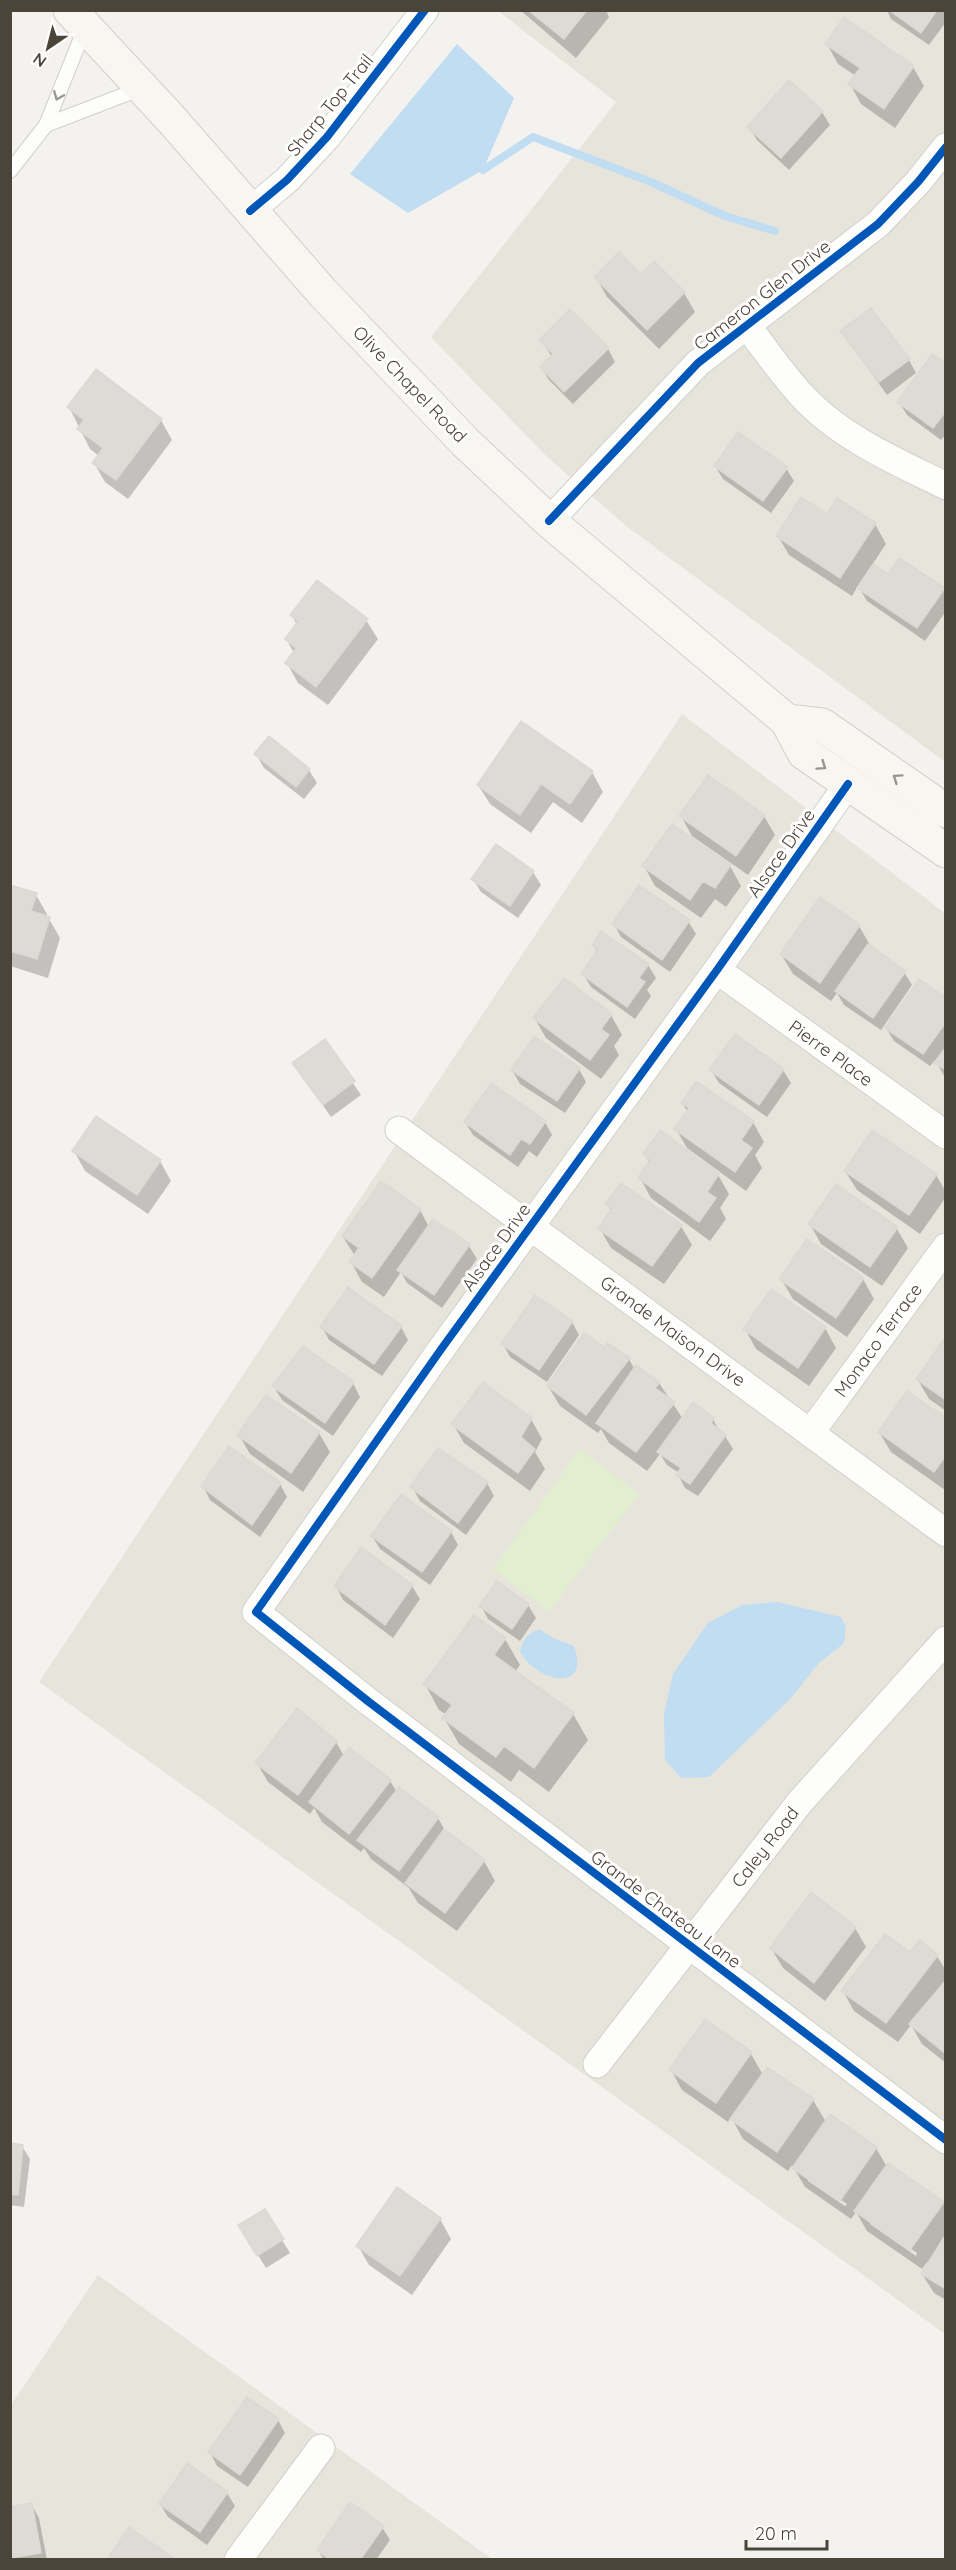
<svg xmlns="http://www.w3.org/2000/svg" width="956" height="2570" font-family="Quicksand,sans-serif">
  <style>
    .residential { fill: #e7e4dc }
    .green { fill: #e1eecf }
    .water { fill: #c0ddf1 }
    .shadow { fill: #0003; fill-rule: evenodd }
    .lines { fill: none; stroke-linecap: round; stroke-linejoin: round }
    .stream { stroke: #c0ddf1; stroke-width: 8 }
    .building { fill: #dedbd6; stroke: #dcd9d4; stroke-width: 1.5 }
    .lane-casing { stroke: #d2d0cb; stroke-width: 16 }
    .street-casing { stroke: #d2d0cb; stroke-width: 29 }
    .secondary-casing { stroke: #d3cfc5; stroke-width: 35 }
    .lane { stroke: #fdfdfc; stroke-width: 14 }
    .street { stroke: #fdfdfc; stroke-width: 27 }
    .secondary { stroke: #f7f6f1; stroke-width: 33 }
    .cycleway-casing { stroke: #fff; stroke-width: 11 }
    .cycleway { stroke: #0057b8; stroke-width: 8 }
    .oneway { stroke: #9b9791 }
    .oneway2 { stroke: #98948c }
    .labels { text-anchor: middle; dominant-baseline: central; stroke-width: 6; stroke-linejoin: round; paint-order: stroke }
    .street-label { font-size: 18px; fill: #4b4439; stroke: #fff }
  </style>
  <rect width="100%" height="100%" fill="#f4f2ee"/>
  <path class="residential" d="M498 11H945V762L625 525 545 455 431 337 616 102Z
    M682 714 945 913V2334L39 1682Z
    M98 2275 492 2559 11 2560V2405Z"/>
  <path class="green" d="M580 1449 639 1494 549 1612 493 1569Z"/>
  <path class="water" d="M457 44 514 98 483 170 408 213 350 174Z
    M777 1602 841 1617 846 1627 844 1643 818 1664 791 1698 709 1777 681 1778 665 1760 664 1714 673 1674 708 1623 742 1605Z
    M539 1629 555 1639 574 1646C591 1693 538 1683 520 1652 523 1639 527 1634 539 1629Z"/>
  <path class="shadow" d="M520 10H606L609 17 576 58Z
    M887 10H946V22L929 45 891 19Z
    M827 44 913 67 924 86 895 128 861 104 850 84 856 76 838 64Z
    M822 112 830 125 789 170 757 140 749 127Z
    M641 276 684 293 695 312 659 349 607 297 596 277Z
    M842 332 909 360 916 373 887 395Z
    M541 340 608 349 615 362 573 404 549 380 541 367 552 357Z
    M946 365V434L941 440 907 415 899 402Z
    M69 407 161 420 172 440 128 499 105 482 94 463 99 456 90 449Z
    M715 466 786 468 794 481 771 513 723 479Z
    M827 516 875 524 886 544 872 565 888 577 944 589 946 611 925 641 867 601 858 586 852 596 789 555 778 536Z
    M292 615 366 620 378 639 328 705 298 683 287 663 294 653 286 639 297 625Z
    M522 723 592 772 603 792 582 823 553 802 531 833 490 804 478 785Z
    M256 754 309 770 317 783 304 799 264 768Z
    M681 816H764L775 835 748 875 692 836Z
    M644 866H730L741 886 726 907 715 899 701 918 655 886Z
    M533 872 541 885 518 918 481 892 473 879Z
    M10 887 36 895 47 914 46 918 49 919 60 938 48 978 10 966Z
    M688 921 696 934 670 972 621 937 614 924Z
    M859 926 870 945 869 947 904 972 912 985 881 1030 844 1005 837 993 831 1001 793 974 781 954Z
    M593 945 648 965 656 978 647 990 651 996 635 1019 591 987 583 974 598 952Z
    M946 1000V1079L935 1060 930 1066 894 1041 886 1028Z
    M611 1015 622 1035 614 1046 619 1055 601 1079 546 1038 535 1019Z
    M325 1042 361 1095 331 1117 294 1063Z
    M579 1069 586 1082 565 1113 520 1084 512 1070Z
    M711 1070H783L791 1083 767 1117 719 1083Z
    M682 1103 753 1122 764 1142 755 1155 762 1168 746 1191 687 1148 676 1129 688 1112Z
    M465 1122H545L552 1135 537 1157 529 1151 518 1167 473 1135Z
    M74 1151 160 1161 171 1181 148 1214 85 1171Z
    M644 1154 718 1175 729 1194 720 1208 726 1219 710 1241 651 1198 640 1178 650 1163Z
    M845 1171 936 1175 946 1192V1197L920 1234 857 1190Z
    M607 1204 681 1226 692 1245 664 1284 611 1248 600 1229 612 1212Z
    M420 1210 429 1227 433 1221 469 1246 477 1259 442 1308 407 1283 401 1272 384 1297 362 1282 351 1262 355 1256 343 1237Z
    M810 1224 897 1229 908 1248 882 1286 821 1244Z
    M781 1279H863L874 1299 847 1337 793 1299Z
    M572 1322 579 1335 547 1382 510 1357 503 1344Z
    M322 1327H401L408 1340 382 1376 329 1340Z
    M825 1328 836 1348 809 1386 756 1349 745 1329Z
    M946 1340V1411L929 1399 918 1380Z
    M604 1349 629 1359 635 1370 659 1383 683 1419H713L720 1432 725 1436 733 1449 698 1496 685 1488 678 1475 679 1473 667 1465 660 1454 647 1471 609 1443 601 1429 598 1433 560 1406 548 1386Z
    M353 1383 360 1397 333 1436 282 1400 274 1387Z
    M531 1419 542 1439 535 1452 545 1469 530 1491 464 1443 453 1424Z
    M946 1419V1490H945L891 1452 879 1432Z
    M319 1433 330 1452 303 1492 250 1454 239 1435Z
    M487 1483 494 1496 466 1535 420 1501 412 1487Z
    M280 1484 287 1497 260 1537 210 1500 203 1486Z
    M451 1532 458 1545 430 1585 380 1549 372 1536Z
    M336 1586H412L420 1599 393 1638 343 1600Z
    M528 1605 536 1618 520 1641 488 1619 481 1606Z
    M505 1639 520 1665 515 1672 573 1714 588 1740 549 1792 519 1770 511 1782 459 1744 444 1718 447 1715 439 1710 425 1684Z
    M336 1742 344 1756 390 1781 397 1792 438 1818 447 1834 484 1861 495 1881 457 1931 418 1903 409 1888 371 1859 364 1848 361 1852 322 1822 314 1808 310 1814 268 1782 257 1763Z
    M855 1928 866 1947 825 2001 783 1968 771 1948Z
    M910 1954 937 1956 946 1971V2063L922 2044 911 2025 898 2042 854 2011 843 1991Z
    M751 2054 763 2075 813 2100 826 2122 876 2148 887 2167 943 2203 946 2208V2300L934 2293 922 2274 929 2264 927 2262 922 2269 867 2231 856 2212 851 2219 805 2187 792 2165 788 2171 743 2139 731 2117 728 2122 682 2090 671 2070ZM808 2177 847 2204 845 2206 808 2181ZM870 2220 917 2253 916 2256 870 2224Z
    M10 2145 22 2146 30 2159 24 2207 10 2205Z
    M264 2211 290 2253 266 2268 248 2239Z
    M440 2219 451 2239 412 2295 369 2265 358 2246Z
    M278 2420 285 2433 248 2487 217 2466 210 2452Z
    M227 2493 235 2506 207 2545 168 2517 160 2504Z
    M32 2505 39 2518 47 2560H10V2509Z
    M382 2527 390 2540 376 2560H324L318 2550Z"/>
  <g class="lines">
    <path class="stream" d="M483 170 533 137 651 182 725 216 775 231"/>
  </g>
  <path class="building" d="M528 10H587L564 39Z
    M889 10H937L921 33Z
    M844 17 914 66 884 109 848 84 860 68 825 44Z
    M789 80 823 111 781 158 747 127Z
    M619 252 641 274 654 261 685 292 647 330 594 277Z
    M871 308 910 359 879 382 840 331Z
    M570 309 609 348 564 392 540 367 553 354 539 340Z
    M932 354 946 363V411L933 428 897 402Z
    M96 369 162 419 116 480 92 463 103 448 77 429 84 420 67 407Z
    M738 432 788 467 763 501 714 466Z
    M801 497 827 514 837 498 876 523 840 578 776 536Z
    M899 558 945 588 917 628 857 588 873 564 888 574Z
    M317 580 368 619 316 687 285 663 296 648 285 639 298 621 290 615Z
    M521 721 593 771 570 804 541 784 520 815 477 785Z
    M269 736 310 769 296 787 254 754Z
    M708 775 765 815 736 856 679 816Z
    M672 824 731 865 715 888 703 881 690 900 642 866Z
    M496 844 534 871 510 906 471 879Z
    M10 885 37 893 31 911 50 917 37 959 10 951Z
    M639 885 690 920 662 960 612 924Z
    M820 897 860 925 820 983 780 954Z
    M601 931 649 964 639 978 645 982 627 1007 581 974 598 949 592 945Z
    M868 944 906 971 873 1018 835 991Z
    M564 978 612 1014 601 1029 609 1035 590 1060 533 1018Z
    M919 979 946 998V1022L923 1054 885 1028Z
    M735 1034 784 1069 759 1105 709 1070Z
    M534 1036 580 1068 557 1101 511 1070Z
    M325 1039 355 1081 323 1105 292 1063Z
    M946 1047V1070L934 1063Z
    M696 1081 754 1121 741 1140 752 1148 735 1172 674 1129 689 1108 681 1103Z
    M491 1083 546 1121 530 1144 521 1139 510 1155 464 1122Z
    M96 1116 161 1160 137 1195 72 1151Z
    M660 1130 719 1174 707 1192 716 1198 699 1222 638 1178 650 1160 643 1154Z
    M872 1130 937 1174 909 1215 844 1171Z
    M381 1181 421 1209 372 1278 349 1262 359 1248 342 1236Z
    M621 1183 682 1225 652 1266 598 1229 612 1208 605 1204Z
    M836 1184 898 1227 870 1267 808 1224Z
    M433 1219 470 1244 434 1295 397 1270Z
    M807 1239 864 1278 836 1318 779 1279Z
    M348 1287 402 1326 374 1364 320 1327Z
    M771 1289 826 1327 798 1368 743 1329Z
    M535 1295 573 1321 539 1370 501 1344Z
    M584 1333 604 1347 607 1343 630 1358 586 1415 547 1386Z
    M945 1338H946V1400L916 1379Z
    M303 1346 354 1382 325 1423 272 1386Z
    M636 1365 660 1382 655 1388 675 1402 636 1452 596 1423Z
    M483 1382 532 1418 521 1437 535 1449 518 1473 451 1424Z
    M907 1391 946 1418V1455L934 1472 878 1432Z
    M266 1395 320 1432 291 1473 237 1435Z
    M693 1402 714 1418 711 1423 726 1435 690 1484 676 1475 681 1468 657 1452Z
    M229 1446 281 1483 252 1525 201 1486Z
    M438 1448 488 1482 458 1523 410 1487Z
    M401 1494 452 1531 422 1572 371 1536Z
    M361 1547 413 1585 385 1625 334 1586Z
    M497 1581 529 1604 512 1629 479 1606Z
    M474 1615 506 1638 494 1655 574 1713 534 1768 504 1746 496 1757 442 1718 452 1705 423 1684Z
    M297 1708 337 1741 298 1795 255 1763Z
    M349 1747 391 1780 349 1834 309 1802Z
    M399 1787 439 1817 399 1871 357 1840Z
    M444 1829 485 1860 445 1913 405 1883Z
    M811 1892 856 1927 814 1983 770 1948Z
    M885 1934 910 1952 920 1940 938 1955 886 2023 841 1991Z
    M946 1980V2054L909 2024Z
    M705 2019 752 2052 716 2103 669 2070Z
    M767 2067 814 2099 777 2152 730 2119Z
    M830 2114 877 2147 840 2201 792 2168Z
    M10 2143 23 2145 18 2195 10 2194Z
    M888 2163 944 2202 910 2250 854 2211Z
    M397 2187 441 2218 400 2276 356 2246Z
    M265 2209 284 2239 257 2256 238 2225Z
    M946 2234V2289L921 2274Z
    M247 2397 279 2419 240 2475 208 2452Z
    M187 2463 228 2492 200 2532 159 2504Z
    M350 2502 384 2526 360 2560H330L317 2550Z
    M32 2503 41 2553 10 2558V2507Z
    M129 2527 176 2560H107Z"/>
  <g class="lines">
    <defs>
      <path id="lane" d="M46 125 142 88
        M10 171 46 125 85 28"/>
      <path id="street" d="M250 211 287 180 327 137 425 10
        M747 326C767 351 785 379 808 402 846 440 898 462 946 486
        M549 521 698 363 878 224 918 182 946 147
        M848 784 717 970 442 1348 256 1612 369 1702 946 2140
        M717 970 946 1135
        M399 1130 946 1533
        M811 1432 946 1247
        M597 2064 800 1802 946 1640
        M238 2560 321 2448"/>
      <path id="secondary" d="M70 10 172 120 323 293 465 442 549 521 787 721 804 753 946 851
        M787 721 822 725 946 811"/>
    </defs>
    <use href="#lane" class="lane-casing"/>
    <use href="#street" class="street-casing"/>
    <use href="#secondary" class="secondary-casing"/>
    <use href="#lane" class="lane"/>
    <use href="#street" class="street"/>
    <use href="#secondary" class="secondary"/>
    <defs>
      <path id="cycleway" d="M250 211 287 180 327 137 425 10
        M549 521 698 363 878 224 918 182 946 147
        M848 784 717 970 442 1348 256 1612 369 1702 946 2140"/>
    </defs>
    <use href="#cycleway" class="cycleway-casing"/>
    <use href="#cycleway" class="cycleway"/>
  </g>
  <defs><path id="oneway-chevron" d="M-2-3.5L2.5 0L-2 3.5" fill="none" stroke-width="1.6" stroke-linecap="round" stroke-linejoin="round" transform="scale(1.5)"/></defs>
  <use class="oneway" href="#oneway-chevron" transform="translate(58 96) rotate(112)"/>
  <g class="oneway2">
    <use href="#oneway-chevron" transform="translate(822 766) rotate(35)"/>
    <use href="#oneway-chevron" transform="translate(897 778) rotate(-145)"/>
  </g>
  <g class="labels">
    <g class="street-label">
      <text transform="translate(330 105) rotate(-51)">Sharp Top Trail</text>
      <text transform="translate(762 295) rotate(-38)">Cameron Glen Drive</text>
      <text transform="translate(410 384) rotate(46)">Olive Chapel Road</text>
      <text transform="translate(781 853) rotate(-55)">Alsace Drive</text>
      <text transform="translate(831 1053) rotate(36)">Pierre Place</text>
      <text transform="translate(496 1247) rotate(-54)">Alsace Drive</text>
      <text transform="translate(673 1331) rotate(36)">Grande Maison Drive</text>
      <text transform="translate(878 1340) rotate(-54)">Monaco Terrace</text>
      <text transform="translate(765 1847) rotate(-52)">Caley Road</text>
      <text transform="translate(666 1909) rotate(37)">Grande Chateau Lane</text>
    </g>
  </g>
  <rect width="956" height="2570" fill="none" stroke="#4b4439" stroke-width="24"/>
  <g transform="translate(48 48) rotate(215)" stroke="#ffffff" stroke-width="4.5" paint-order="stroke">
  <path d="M0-4.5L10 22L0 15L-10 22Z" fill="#4b4439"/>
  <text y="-9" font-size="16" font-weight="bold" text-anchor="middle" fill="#4b4439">N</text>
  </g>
  <path d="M746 2540v9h81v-9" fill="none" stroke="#4b4439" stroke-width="3"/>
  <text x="755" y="2540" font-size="18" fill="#4b4439" stroke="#ffffff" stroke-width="4.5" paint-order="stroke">20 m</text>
</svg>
